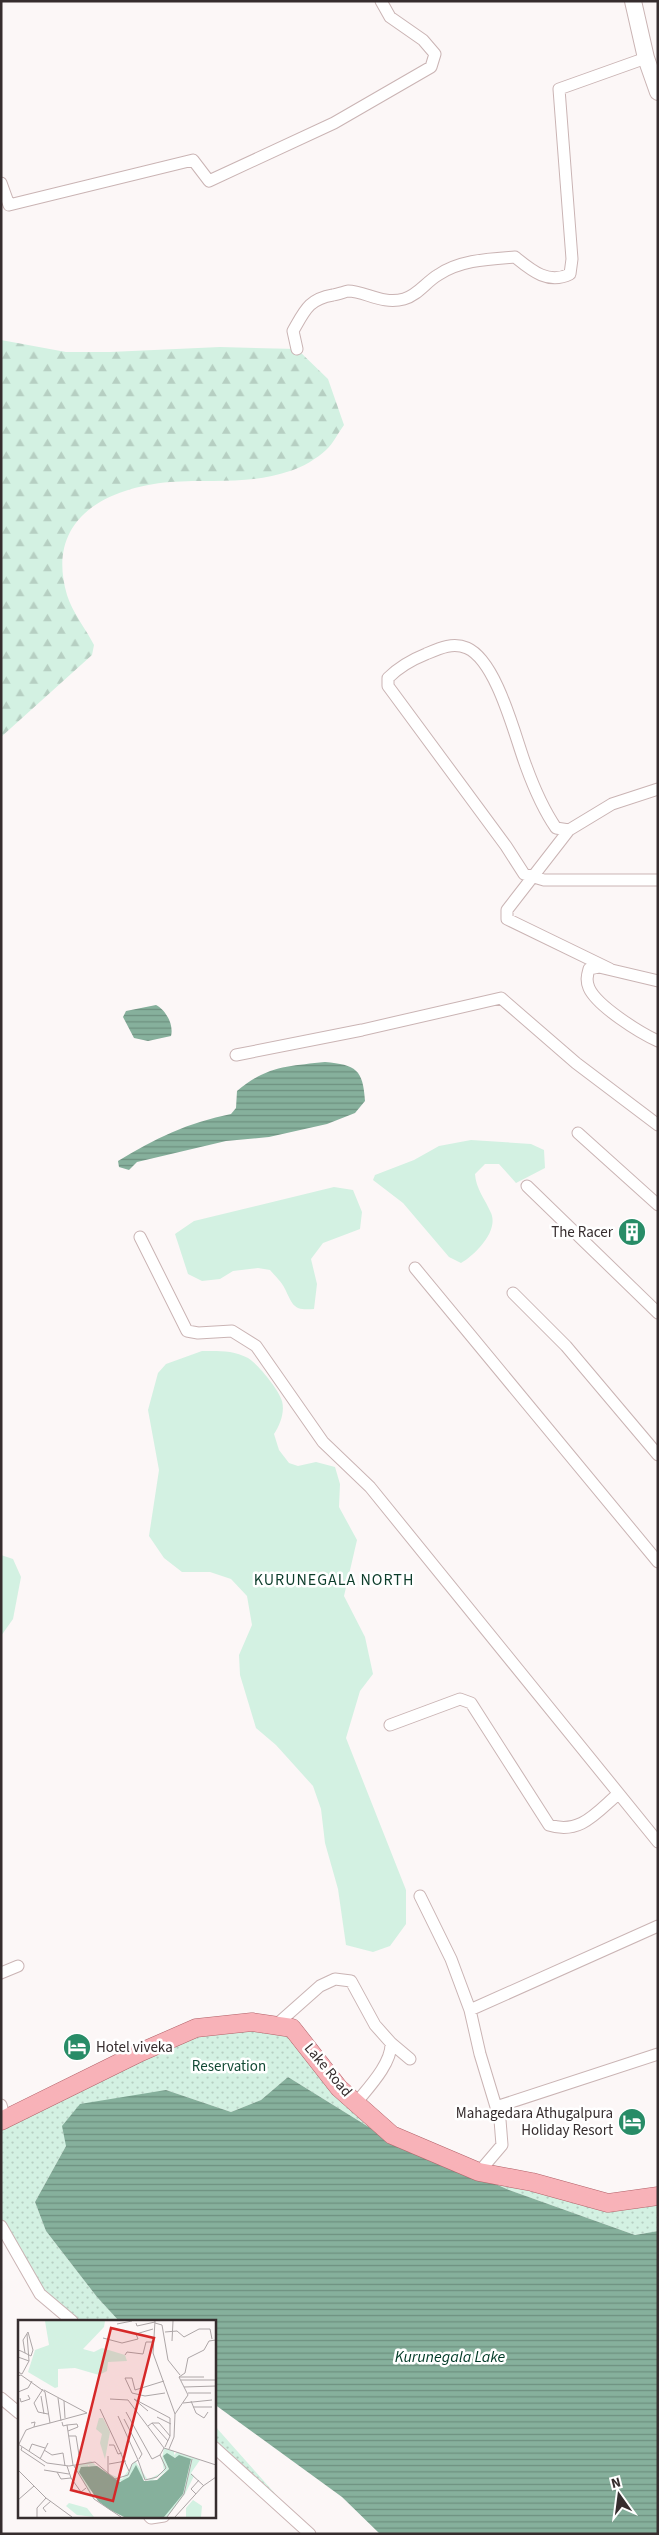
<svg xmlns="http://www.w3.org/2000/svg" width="659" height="2535" font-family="'Source Sans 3',sans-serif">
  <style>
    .green { fill: #d3f1e2 }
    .forest { fill: url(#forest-firs) }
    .park { fill: url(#park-dots) }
    .water { fill: url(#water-rules) }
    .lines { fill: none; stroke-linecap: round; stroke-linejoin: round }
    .street-casing { stroke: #cab4b4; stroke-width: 13 }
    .secondary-casing { stroke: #cab4b4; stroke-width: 18 }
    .primary-casing { stroke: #b26269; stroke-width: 19 }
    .street { stroke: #fff; stroke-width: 11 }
    .secondary { stroke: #fff; stroke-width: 16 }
    .primary { stroke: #f8b2b8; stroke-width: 18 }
    .labels { text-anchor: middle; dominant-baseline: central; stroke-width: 5; stroke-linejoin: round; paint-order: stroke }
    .poi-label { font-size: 15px; fill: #362d2e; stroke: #fff; text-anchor: end }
    .park-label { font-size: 15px; fill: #124934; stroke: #fff }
    .street-label { font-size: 15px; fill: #362d2e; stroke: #fff }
    .neighbourhood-label { font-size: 16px; letter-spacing: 1px; fill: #0d3d2b; stroke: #fff }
    .water-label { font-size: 16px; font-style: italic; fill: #003a26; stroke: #fff }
    .inset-road { fill: none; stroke: #ada6a7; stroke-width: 1 }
    .view { fill: #d62828; fill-opacity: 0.15; stroke: #d62828; stroke-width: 2.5 }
    .inset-edge { fill: none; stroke: #362d2e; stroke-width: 2.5 }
  </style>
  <defs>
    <pattern id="forest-firs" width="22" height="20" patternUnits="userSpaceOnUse" patternTransform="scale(1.25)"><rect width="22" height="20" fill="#d3f1e2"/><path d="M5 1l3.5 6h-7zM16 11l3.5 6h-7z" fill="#b6cfc2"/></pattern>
    <pattern id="park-dots" width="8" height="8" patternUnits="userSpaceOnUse" patternTransform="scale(1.25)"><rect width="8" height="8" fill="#d3f1e2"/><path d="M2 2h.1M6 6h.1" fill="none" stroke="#b6cfc2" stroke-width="1.8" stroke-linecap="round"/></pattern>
    <pattern id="water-rules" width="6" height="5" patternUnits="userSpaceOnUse" patternTransform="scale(1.25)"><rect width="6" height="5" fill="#86b09c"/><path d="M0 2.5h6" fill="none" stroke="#6e9080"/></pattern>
  </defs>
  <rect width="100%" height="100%" fill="#fcf7f7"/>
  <path class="green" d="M471 1140 531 1144 544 1150 545 1168 516 1183 499 1164H485L475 1174C476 1189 485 1199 491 1213 499 1231 475 1255 461 1263L449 1257 403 1203 373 1180 375 1175 414 1160 439 1146Z
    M334 1187 353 1190 362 1212 360 1229 323 1243 311 1259 317 1284 314 1309C293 1311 293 1305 285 1289 282 1282 275 1276 270 1270L258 1268 233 1271 220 1279 202 1281 188 1274 175 1234 194 1221Z
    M202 1351C218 1351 233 1350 248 1358 258 1364 279 1390 282 1401 285 1412 280 1425 274 1434L279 1450 289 1463 298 1466 316 1462 335 1467 340 1484 339 1507 357 1540 344 1596 365 1637 373 1674 360 1691 346 1738 406 1890V1924L390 1946 373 1952 346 1945 338 1889 325 1843 321 1809 313 1786 276 1745 256 1728 240 1675 239 1655 252 1625 247 1596 231 1579 210 1572H182L164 1558 149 1536 159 1470 148 1410 158 1373 166 1364Z
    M1 1555 13 1559 21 1577 13 1619 1 1636Z"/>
  <path class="forest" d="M1 340 66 352H110L220 347 297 349 328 379 344 425C338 433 333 444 326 450 318 458 301 468 290 471 249 485 212 479 170 482 104 488 45 520 67 595 72 612 86 629 94 645L92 655 1 737Z"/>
  <path class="park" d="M196 2028H292L392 2135 463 2166 608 2203 658 2196V2231L635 2235 509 2190 372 2129 288 2077 261 2100 231 2112 166 2090 66 2146 35 2202 46 2231 97 2297 119 2321H72L40 2294 1 2226V2121Z
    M214 2425 311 2534 214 2447Z"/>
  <path class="water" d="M156 1005C166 1010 174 1025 171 1036L148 1041 134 1038 123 1017 126 1011Z
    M325 1062C356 1065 363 1069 365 1101L355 1113 327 1124 269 1137 226 1141 137 1162 129 1170 119 1167 118 1161C154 1139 189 1122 231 1114L236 1108 237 1091C266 1066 289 1066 325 1062Z
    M288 2077 372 2129 509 2190 635 2235 658 2231V2534H380L342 2497 214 2404V2321H119L97 2297 46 2231 35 2202 66 2146 62 2126 80 2104 166 2090 231 2112 261 2100Z"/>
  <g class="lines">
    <defs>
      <path id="street" d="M1 183 9 205 193 160 209 181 334 123 431 67 435 54 423 40 390 17 381 1
        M297 349 293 331C305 310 309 299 333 295 338 294 344 292 348 291 365 291 382 305 404 299 418 295 426 282 438 275 460 260 489 259 515 257 531 270 548 285 570 274L572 259 559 89 646 58
        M658 789 612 804 569 830 556 828C543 809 534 788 526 766 515 737 497 661 467 648 453 642 440 648 426 654 411 660 400 666 388 678V686L506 846 524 874 544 880H658
        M569 830 507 910V919L610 969
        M658 981 599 967 589 969C587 976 586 981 589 988 597 1006 640 1033 658 1041
        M236 1055 362 1030 501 998 576 1063 658 1125
        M578 1133 658 1205
        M527 1186 658 1313
        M140 1237 187 1331 198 1333 232 1331 256 1346 323 1442 370 1487 658 1842
        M415 1268 658 1562
        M513 1293 566 1346 658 1455
        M390 1725 460 1699 471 1703 549 1825C580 1835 596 1813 618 1794
        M420 1896 451 1959 470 2010 480 2054 500 2120 502 2145 479 2172
        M1 1973 18 1966
        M470 2010 658 1926
        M276 2025 320 1986 335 1979 351 1981 375 2025 391 2043C392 2063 369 2087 356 2103
        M391 2043 410 2059
        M1 2105 5 2119
        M496 2107 658 2054
        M1 2226 40 2294 72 2321
        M1 2398 19 2413
        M214 2447 310 2534
        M149 2516 151 2518 164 2516"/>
      <path id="secondary" d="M633 1 646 58 658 92"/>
      <path id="primary" d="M1 2121 141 2052 196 2028 252 2022 292 2028 339 2088 392 2135 479 2172 532 2182 608 2203 658 2196"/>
    </defs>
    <use href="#street" class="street-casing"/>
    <use href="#secondary" class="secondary-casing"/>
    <use href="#primary" class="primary-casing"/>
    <use href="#street" class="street"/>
    <use href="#secondary" class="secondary"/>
    <use href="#primary" class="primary"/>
  </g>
  <defs>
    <symbol id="building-disc" viewBox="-11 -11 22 22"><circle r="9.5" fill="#288c67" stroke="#fff"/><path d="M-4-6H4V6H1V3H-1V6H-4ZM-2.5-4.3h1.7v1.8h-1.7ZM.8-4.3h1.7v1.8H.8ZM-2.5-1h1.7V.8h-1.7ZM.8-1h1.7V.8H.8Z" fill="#fff"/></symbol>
    <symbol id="hotel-disc" viewBox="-11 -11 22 22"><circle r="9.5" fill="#288c67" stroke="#fff"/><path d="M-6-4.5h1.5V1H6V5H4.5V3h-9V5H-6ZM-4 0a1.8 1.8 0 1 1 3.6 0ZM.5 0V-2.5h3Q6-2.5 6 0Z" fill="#fff"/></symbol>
  </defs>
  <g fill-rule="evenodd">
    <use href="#building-disc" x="616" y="1216" width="32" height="32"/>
    <use href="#hotel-disc" x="61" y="2031" width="32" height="32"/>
    <use href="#hotel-disc" x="616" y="2106" width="32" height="32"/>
  </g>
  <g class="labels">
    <g class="poi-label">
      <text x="613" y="1232">The Racer</text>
      <text x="96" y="2047" text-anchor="start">Hotel viveka</text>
      <text x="613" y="2113">Mahagedara Athugalpura<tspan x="613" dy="17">Holiday Resort</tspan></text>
    </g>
    <g class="park-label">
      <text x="229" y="2066">Reservation</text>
    </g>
    <g class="street-label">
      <text transform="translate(328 2070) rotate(50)">Lake Road</text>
    </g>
    <g class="neighbourhood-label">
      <text x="334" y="1580">KURUNEGALA NORTH</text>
    </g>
    <g class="water-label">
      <text x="450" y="2357">Kurunegala Lake</text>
    </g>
  </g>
  <g transform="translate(18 2320)">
    <rect width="198" height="198" fill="#fcf7f7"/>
    <path d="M81 98H85L92 112 87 139 82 123 84 114 78 109ZM175 180 184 186 183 197H168V188ZM51 183 69 188 76 197 59 195 48 186Z" fill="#d3f1e2"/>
    <path d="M27 1H87L86 7 65 29 76 32 84 28 107 35 109 41 90 42 89 51 81 55 57 48 40 49V67L37 68 10 52 17 30 31 25Z" fill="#d3f1e2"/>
    <path d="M146 128 156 131V135L159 132 182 140 173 153 176 156 167 174 149 197H146L149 191 165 174 160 138 145 136 151 149 133 161 113 154 106 161H98L70 145 73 176 57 146 73 141 84 151 104 159 117 141 130 160 146 151 144 139Z" fill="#d3f1e2"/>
    <path d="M149 133 157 138 161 135 173 139 165 174 146 197H106L92 190 80 181 61 152 63 147 79 146 102 162 111 157 118 145 126 161 139 160 151 149 145 136Z" fill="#86b09c"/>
    <path class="inset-road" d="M137 1 135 33 157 94 156 117 151 129M118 3 119 6 137 2M137 3 144 5 150 40 162 55M99 4 114 1M147 12 159 11 166 17 181 9H192L194 19M9 14 11 41M85 18 104 23 120 19 118 14 135 9M154 21 155 1M0 30 3 31 13 36 15 30 10 12 5 20 7 33M107 35 109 32 125 34 128 22H134M0 37 11 41 4 54 0 52M0 56 3 55 27 72 32 103 16 107M161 57H186M163 60H198M146 61 117 70 114 58H107L114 73 127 76 147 73M166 67 198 66M25 69 16 83 20 92 30 94M26 70 69 93 32 103M0 72 10 68 14 61M170 73H193M23 76 26 94M2 78 3 82 12 79 10 75M40 78 43 101M92 79 110 80 146 128M46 81 47 98M173 81 178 93 186 98 190 92M165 83 194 80M175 87H194M82 89 111 151M130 91 116 79 152 98V116M108 92 134 139 142 135M157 94 170 75 161 57 167 53 170 38 186 30 191 21 198 20M100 96 120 140M139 97 153 104M106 99 124 134 121 139M44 102 45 106 49 105 55 145M134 103H141L152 116 147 127M49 105 59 104 60 107 50 111M130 106 134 103 150 121M51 116H58L61 135M0 124 29 143 51 146 77 142 97 159 110 155 114 144 120 140 127 160 139 157 148 148 142 135 146 128 198 145M1 124 8 110 16 107 17 102 13 103M91 125H96L100 134 104 133M4 127 3 130 27 146M26 130 34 135 45 133 47 146M11 131 14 124 27 128M22 139 30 123M91 144 108 141M49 146 53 158 63 172 68 168M56 146 76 179 103 197M0 150 28 178 54 197M26 150 51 154M39 152 43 159 53 158M90 154V136M173 154 186 166M178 174 173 169 181 160M0 180 16 166M28 192 25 188 33 181M19 197V188L28 178M149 197 166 174 174 139M157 197 185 166 198 157"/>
    <path class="view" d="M93 8 136 18 95 181 53 170Z"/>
    <rect width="198" height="198" class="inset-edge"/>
  </g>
  <rect width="659" height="2535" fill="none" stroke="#362d2e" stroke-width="5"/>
  <g transform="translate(619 2495) rotate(346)" stroke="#ffffff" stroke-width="4" paint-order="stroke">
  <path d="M0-4L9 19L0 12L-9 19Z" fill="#362d2e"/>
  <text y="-8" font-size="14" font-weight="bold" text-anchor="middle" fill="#362d2e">N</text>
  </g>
</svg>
